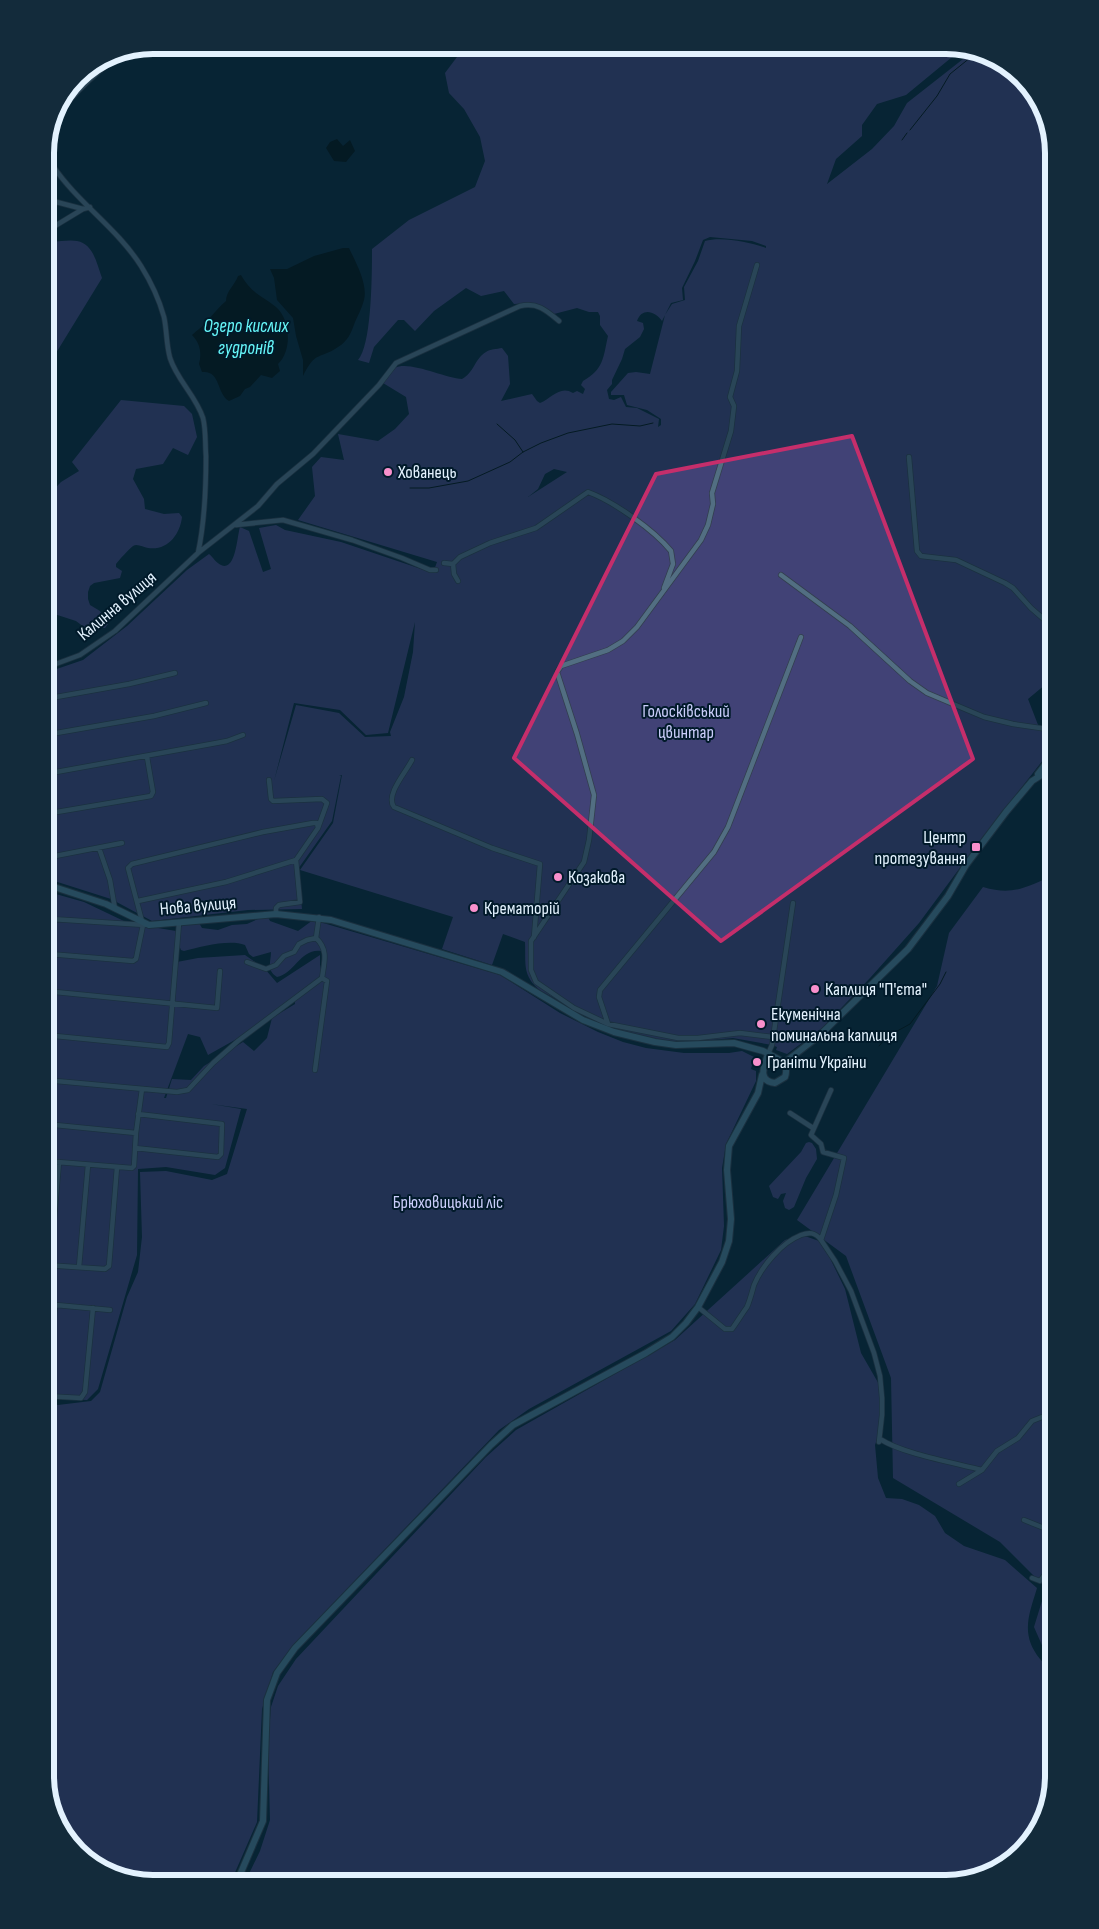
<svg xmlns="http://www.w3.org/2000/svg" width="1099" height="1929" font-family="'Sofia Sans Condensed',sans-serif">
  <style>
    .green { fill: #414276; fill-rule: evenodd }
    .water { fill: #000e0e }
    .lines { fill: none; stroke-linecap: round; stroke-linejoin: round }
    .stream { stroke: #000e0e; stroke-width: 1 }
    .street-casing { stroke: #323f4d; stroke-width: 6 }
    .secondary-casing { stroke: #323f4d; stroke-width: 8 }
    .street { stroke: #526e82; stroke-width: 4.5 }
    .secondary { stroke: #4c798e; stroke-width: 6 }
    .marked { fill: none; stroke: #c52e6b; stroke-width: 4; stroke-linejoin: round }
    .poi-dot { fill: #f890cc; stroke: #011a2a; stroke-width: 2 }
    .labels { text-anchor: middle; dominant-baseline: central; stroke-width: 4; stroke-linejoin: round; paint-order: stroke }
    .poi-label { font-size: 18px; fill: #e3f2fe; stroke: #011a2a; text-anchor: start }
    .street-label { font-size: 18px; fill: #e3f2fe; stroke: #011a2a }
    .park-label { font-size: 18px; fill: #cacdfa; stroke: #011a2a }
    .water-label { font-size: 19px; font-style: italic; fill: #66f7fa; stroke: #011a2a }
    .rim { fill: none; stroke: #e3f2fe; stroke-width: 6 }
  </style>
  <rect width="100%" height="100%" fill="#082434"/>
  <path class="green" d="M466 45H953L963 48 906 95 877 104 862 125V136L836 159 827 184 872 149 894 126 907 103 972 52 1006 63 1043 105 1054 153V686L1046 684 1028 699 1040 730 1054 734V746L982 838 919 923 870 978 822 1028 787 1054 776 1050 777 1047 772 1045 733 1038 676 1043 661 1041 613 1029 541 991C522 976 526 965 525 942L503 934 492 965 442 949 453 917 300 870 333 823 342 775 339 776H341L332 821 298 869 302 909 248 910 152 921 111 899 45 878V673L83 660 127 626 187 570 209 554C213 557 216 563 221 565 236 572 237 536 240 527L249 531 263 572 271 569 259 528 276 525 285 530 341 542 433 573 437 562 298 520 315 496 312 467 321 457 344 460 338 434 378 441 395 429 409 414 406 397 383 383C386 379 390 370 395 368 408 360 445 378 462 379 474 373 475 358 486 352 490 349 497 349 502 348L508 356 510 384 501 401 532 394 537 401 540 403C552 398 560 385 573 393L577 391 583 394 585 389 581 385 583 381C604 369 603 358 608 336L600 325V316L598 312H589L577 308 554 314 529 303 514 304 504 291 481 296 466 288 434 311 415 331 404 320H398L374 347 369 363 358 360C372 345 372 272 372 249L409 220 475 187 485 161 480 137 464 109 449 93 445 73ZM710 237 752 241 766 246V248C750 242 721 236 705 241L698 261 684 287 685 300 672 304 665 315 650 374 636 372 628 373 611 392V395H624L627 405 647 410 661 419V425L658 427 659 419 637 408 626 407 621 397 614 400 609 399 607 390 612 384V380L622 359 625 349 640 337 644 329 643 323 637 321C642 307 655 311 662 321L671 303 683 300 682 288 695 261 703 240ZM554 469 567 472 528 497 538 489 545 474ZM415 622 413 652 404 697 390 732 391 736 365 737 339 713 296 705 274 781 294 703 340 710 366 735 388 733Z
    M45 241C55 243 68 239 77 241 94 244 97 265 102 278L45 371Z
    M121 400 184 406 192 414 197 437 188 455 173 448 163 464 136 469 133 479 144 499 145 509 164 514 179 513 182 517C180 535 167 551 148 548 143 547 137 543 133 546 129 549 119 560 116 564V567L122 571 120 578 94 583 90 586 88 592V599L90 605 100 611 108 624 105 628 84 627 76 621 45 611V499L61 482 79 471 72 462Z
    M1054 875V1663L1048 1659 1034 1627 1046 1588 1000 1542 893 1478 891 1378 846 1256 797 1220 937 986 949 933 983 887C1013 896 1027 887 1054 875Z
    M45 891 84 902 128 923 176 931 177 962 198 958 245 955 265 969 277 983 320 955V970L323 954 321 951C301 948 294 974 277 977 266 970 271 962 271 952L253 957 249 954 245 945C229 939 200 947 184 951L181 950 179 945 180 928 184 924 199 923 202 928 218 930 232 925 247 924 258 919 268 917 270 921 298 931 313 920 500 975 560 1013 598 1032 623 1042 646 1048 684 1053H729L742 1051 754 1057 751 1069 756 1071V1081L726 1144 722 1168 724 1226 721 1250 695 1304 671 1331 529 1409 499 1430 295 1643 273 1672 262 1709 257 1822 230 1884H146L93 1866 56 1824 45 1776V1403L58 1405 91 1401 100 1392 127 1297 138 1272 142 1237 140 1172 166 1171 212 1180 227 1174 247 1109 211 1104 241 1109 225 1168 215 1175 166 1167 138 1169 137 1255 98 1389 87 1400 45 1398ZM295 997V1004L272 1018 267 1038 254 1051 243 1042 204 1066 191 1080 172 1079 166 1098H164L188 1034 200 1037 208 1055 249 1032Z
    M809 1142 812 1143 816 1149 817 1159 806 1178 794 1207 789 1210 785 1208 783 1201 786 1193 781 1194 778 1199 773 1197 769 1186 801 1152 806 1143Z
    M802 1235 819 1241 827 1252 845 1289 861 1353 880 1386V1430L875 1445 878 1478 886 1498 902 1499 919 1505 935 1516 945 1533 964 1546 1005 1560 1037 1588C1029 1615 1020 1634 1040 1659 1045 1664 1048 1670 1054 1673V1776L1036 1836 994 1873 946 1884H244L260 1851 270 1820 268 1744 271 1707 278 1686 296 1659 486 1457 516 1430 675 1340 785 1240Z"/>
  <path class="water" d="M337 139 343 146 350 140 355 151 346 162 334 161 326 148 330 142Z
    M343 248H349C356 263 368 284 364 300 362 308 358 315 355 322 351 333 348 341 338 347 319 360 316 350 303 376V360L296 336 293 318 277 300 274 278 270 269H287L314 256Z
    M241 275C252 294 261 295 276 307 291 320 292 351 278 364L280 371 272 378 261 375 250 387 245 389 240 396 229 401C216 393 221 370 202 372L199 364C202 353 200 343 192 335 197 330 205 325 208 320 214 313 219 307 226 301 226 291 235 285 238 276Z"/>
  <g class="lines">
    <path class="stream" d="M910 130 937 96 950 74 976 53
      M902 140 907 133
      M497 424 515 440 523 452
      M410 488H429L468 481 510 462 523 452 541 443 568 433 612 424 640 426 653 423
      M879 1046 888 1036 910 1024 940 984 946 972"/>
    <defs>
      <path id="street" d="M125 51C100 69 51 110 47 141 46 149 49 160 53 166 78 203 117 228 141 266 151 282 159 299 164 317 167 331 166 343 170 358 177 380 196 396 203 418 206 430 205 443 206 456 206 489 205 521 198 553
        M45 199 83 209 90 207
        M45 232 83 209
        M757 265 739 326 737 371 730 397 734 406 731 431 712 493 713 504 708 525 701 540 637 627 623 641 608 650 561 666 557 672 577 734 594 795 589 840 584 862 531 941V970L536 982 574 1008 608 1024 678 1038H698L740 1033 773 1037
        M909 457 917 551 921 556 956 560 1005 583 1013 588 1031 608 1054 628
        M236 525 283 520 352 540 402 558 430 570H436
        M444 563 453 564
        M781 575 850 626 910 681 927 693 984 717 1013 724 1054 730
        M458 581 454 574 453 564 460 557 490 543 536 528 588 492C613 501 654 530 671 551L673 564 664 588
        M45 668 80 655 115 631 198 553 258 506 277 484 313 454 379 385 396 363 520 306C537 302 546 310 559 321
        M45 699 129 684 175 673
        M45 735 154 716 206 703
        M412 760C406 772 385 795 394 807L492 848 540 864 534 937
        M45 774 211 744 227 741 243 735
        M269 780 271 799 273 801 322 799 327 803 318 828 296 860 300 902 279 905 276 908V914
        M45 814 151 796 153 792 147 757
        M99 848 110 880 115 909
        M45 858 122 843
        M138 901 226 882 296 860
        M51 919 145 925
        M49 954 133 961 136 959 143 925 128 868 132 864 263 832 313 823H317L318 828
        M247 962 266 969 276 965 284 956 294 952 299 944 307 940 316 938
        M45 978 48 964 55 887
        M45 991 217 1008 220 971
        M608 1024 599 997 600 990 714 852 728 827 801 637
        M45 1035 167 1047 169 1043 179 923
        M768 1054 772 1045 793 903
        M315 1070 327 981 322 978C324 963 329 950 316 938L319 917
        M45 1080 177 1092 188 1090 213 1063 238 1041 322 978
        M831 1090 811 1135 821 1144 823 1152 844 1158 836 1195 821 1240 835 1261 851 1291 874 1353 880 1376 882 1398V1415L879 1442
        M790 1113 813 1128
        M45 1124 136 1133 142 1089
        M135 1148 218 1157 221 1154 222 1124 138 1114
        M45 1161 132 1168 134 1166 136 1133
        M45 1265 105 1269 109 1266 117 1167
        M50 1265 59 1162
        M79 1267 88 1165
        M45 1304 110 1310
        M698 1307 725 1329H732C737 1322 742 1314 747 1307 750 1300 752 1292 754 1285 762 1266 781 1243 801 1235 809 1232 815 1232 821 1240
        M45 1396 81 1398 85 1392 93 1308
        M47 1396 55 1305
        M880 1439C903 1454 955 1463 982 1470
        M959 1484 982 1470 997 1451 1018 1438 1032 1421 1047 1415 1046 1429 1054 1431
        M1024 1520 1054 1532
        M1032 1578 1040 1581 1054 1562
        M1045 1599 1054 1601"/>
      <path id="secondary" d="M1038 774 1054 753
        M45 884 106 904 149 925 276 914 331 920 502 972 583 1020 614 1032 655 1042 676 1045 734 1043 763 1051 780 1060
        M764 1063C776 1054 790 1063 785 1077L775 1083C757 1081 764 1066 768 1054
        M784 1063 820 1035 908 949 948 896 966 865 1006 812 1032 781 1054 767
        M236 1884 263 1821 267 1700 277 1673 295 1648 491 1445 513 1425 646 1353 672 1337 686 1323 698 1307 722 1262 729 1241 731 1219 727 1170 729 1146 758 1093 762 1075"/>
    </defs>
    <use href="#street" class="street-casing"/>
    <use href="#secondary" class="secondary-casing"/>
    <use href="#street" class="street"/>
    <use href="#secondary" class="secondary"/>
  </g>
  <path d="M0 0H1099V1929H0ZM852 436 973 759 721 941 514 758 656 474Z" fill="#082434" fill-opacity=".55" fill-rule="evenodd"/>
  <path class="marked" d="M852 436 973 759 721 941 514 758 656 474Z"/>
  <g class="poi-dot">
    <circle cx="388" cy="472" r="5"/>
    <rect x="971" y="842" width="10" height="10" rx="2.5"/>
    <circle cx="558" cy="877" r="5"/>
    <circle cx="474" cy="908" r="5"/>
    <circle cx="815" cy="989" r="5"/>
    <circle cx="761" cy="1024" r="5"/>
    <circle cx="757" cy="1062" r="5"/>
  </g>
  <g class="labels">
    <g class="poi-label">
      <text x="398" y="472">Хованець</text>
      <text x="966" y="837" text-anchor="end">Центр<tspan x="966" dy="21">протезування</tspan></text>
      <text x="568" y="877">Козакова</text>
      <text x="484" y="908">Крематорій</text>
      <text x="825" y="989">Каплиця "П'єта"</text>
      <text x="771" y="1014">Екуменічна<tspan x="771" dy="21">поминальна каплиця</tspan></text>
      <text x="767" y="1062">Граніти України</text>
    </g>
    <g class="street-label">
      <text transform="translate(117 606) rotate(-40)">Калинна вулиця</text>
      <text transform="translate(198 906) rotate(-5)">Нова вулиця</text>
    </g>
    <g class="park-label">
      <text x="686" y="711">Голосківський<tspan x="686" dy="21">цвинтар</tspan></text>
      <text x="448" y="1202">Брюховицький ліс</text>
    </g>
    <g class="water-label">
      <text x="246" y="326">Озеро кислих<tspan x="246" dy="22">гудронів</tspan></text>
    </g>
  </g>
  <path d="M0 0H1099V1929H0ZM153 54H946A99 99 0 0 1 1045 153V1776A99 99 0 0 1 946 1875H153A99 99 0 0 1 54 1776V153A99 99 0 0 1 153 54Z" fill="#132b3b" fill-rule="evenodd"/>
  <path class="rim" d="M153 54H946A99 99 0 0 1 1045 153V1776A99 99 0 0 1 946 1875H153A99 99 0 0 1 54 1776V153A99 99 0 0 1 153 54Z"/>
</svg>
